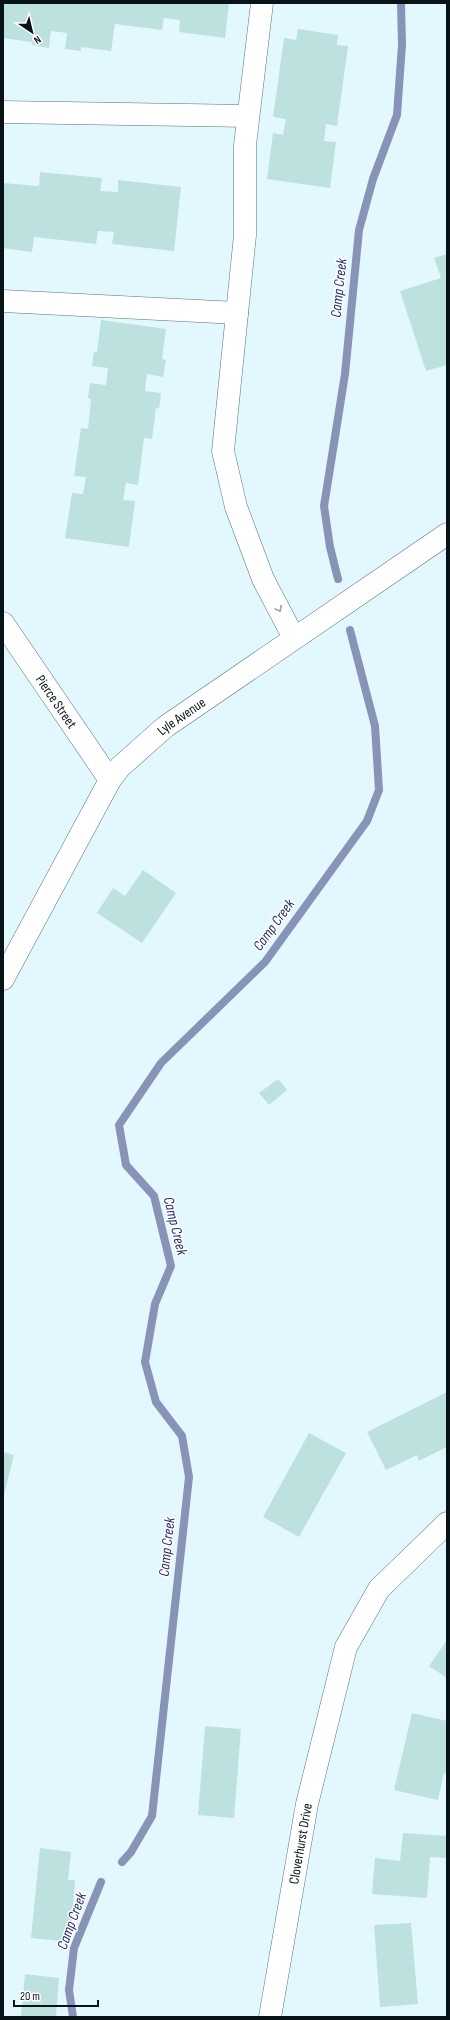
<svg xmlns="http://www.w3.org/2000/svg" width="450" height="2020" font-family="'Sofia Sans Condensed',sans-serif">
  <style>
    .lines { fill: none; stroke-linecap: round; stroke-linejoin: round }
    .stream { stroke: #8893b7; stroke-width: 8 }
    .building { fill: #bce1de }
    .minor-casing { stroke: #54737d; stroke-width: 23 }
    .minor { stroke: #fff; stroke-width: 22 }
    .oneway { stroke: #9ca1a2 }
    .labels { text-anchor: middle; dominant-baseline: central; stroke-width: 3; stroke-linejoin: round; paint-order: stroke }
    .street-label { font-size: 14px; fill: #071317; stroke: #fff }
    .water-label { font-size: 15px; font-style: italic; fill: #272c71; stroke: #fff }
  </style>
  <rect width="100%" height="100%" fill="#e3f8fe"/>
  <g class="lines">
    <path class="stream" d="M338 579 330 547 324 506 345 374 359 230 373 179 397 115 402 45 401 3
      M122 1862 131 1852 152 1816 189 1477 182 1436 156 1402 145 1362 155 1304 171 1266 154 1196 126 1165 119 1125 161 1063 265 962 367 821 379 790 375 726 350 630
      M73 2017 69 1990 74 1948 101 1882"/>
  </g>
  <path class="building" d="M3 3H229L225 38 179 32 180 20 164 18 162 30 115 24 111 51 81 47V51L65 49 67 33 51 31 49 48 32 45V42L3 38Z
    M298 29 338 35 337 45 348 46 337 126 326 124 324 141 336 142 330 188 267 179 273 133 283 135 286 119 273 117 284 38 296 40Z
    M40 172 102 178 100 191 118 192V180L181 187 174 251 112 244 114 232 98 231 96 244 34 237 32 252 3 248V183L39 186Z
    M447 254V365L426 371 400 291 441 278 434 258Z
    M101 320 166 329 162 359 166 360 163 377 147 374 145 391 161 393 159 409 156 408 152 439 144 438 138 485 126 483 123 500 135 501 129 547 65 538 72 493 83 494 86 477 74 476 81 428 88 429 91 399 88 398 90 383 106 385 108 368 92 366 94 352H97Z
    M143 870 176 893 142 943 97 913 113 888 125 896Z
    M278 1079 287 1090 269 1105 259 1093Z
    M447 1392V1447L419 1461 417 1455 386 1470 367 1432Z
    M309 1433 346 1453 299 1537 263 1517Z
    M3 1452 14 1455 4 1495H3Z
    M447 1640V1678L429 1666Z
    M412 1713 447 1721V1773H444L438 1800 394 1790Z
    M205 1726 241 1729 234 1818 198 1815Z
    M403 1833 447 1836V1858L430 1857 427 1898 372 1894 375 1858 400 1861Z
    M40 1848 71 1852 68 1880H75L70 1942 31 1938Z
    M411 1923 418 2004 380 2007 374 1925Z
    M25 1974 59 1978 56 2017H21Z"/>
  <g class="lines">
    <defs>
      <g id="minor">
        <path d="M262 3 245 145V235L223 451 236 507 263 579 294 638"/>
        <path d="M3 112 248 116"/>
        <path d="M3 301 237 313"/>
        <path id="s1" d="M3 623 110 780"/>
        <path id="s2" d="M3 979 110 780 120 767 165 727 447 534"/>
        <path id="s3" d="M270 2017 307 1804 346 1647 379 1589 447 1523"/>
      </g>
    </defs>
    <use href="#minor" class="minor-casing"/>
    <use href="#minor" class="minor"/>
  </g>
  <defs><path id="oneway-chevron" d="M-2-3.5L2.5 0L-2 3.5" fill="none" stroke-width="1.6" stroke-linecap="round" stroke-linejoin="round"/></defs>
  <use class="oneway" href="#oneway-chevron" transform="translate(279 609) rotate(62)"/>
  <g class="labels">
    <g class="street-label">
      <text stroke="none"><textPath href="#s1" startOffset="95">Pierce Street</textPath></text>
      <text stroke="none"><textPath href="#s2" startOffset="322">Lyle Avenue</textPath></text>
      <text stroke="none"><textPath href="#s3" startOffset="176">Cloverhurst Drive</textPath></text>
    </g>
    <g class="water-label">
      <text transform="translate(339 288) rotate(-84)">Camp Creek</text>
      <text transform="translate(274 925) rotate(-54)">Camp Creek</text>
      <text transform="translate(175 1226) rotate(76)">Camp Creek</text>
      <text transform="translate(167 1547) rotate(-84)">Camp Creek</text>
      <text transform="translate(72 1921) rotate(-70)">Camp Creek</text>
    </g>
  </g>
  <rect width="450" height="2020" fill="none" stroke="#071317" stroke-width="8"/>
  <g transform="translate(32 32) rotate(145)" stroke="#ffffff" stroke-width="3" paint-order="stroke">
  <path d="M0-3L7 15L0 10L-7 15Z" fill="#071317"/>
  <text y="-6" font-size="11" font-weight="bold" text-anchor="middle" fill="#071317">N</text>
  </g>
  <path d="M14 2000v6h84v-6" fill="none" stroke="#071317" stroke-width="2"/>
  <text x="20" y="2000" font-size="12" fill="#071317" stroke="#ffffff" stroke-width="3" paint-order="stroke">20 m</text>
</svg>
